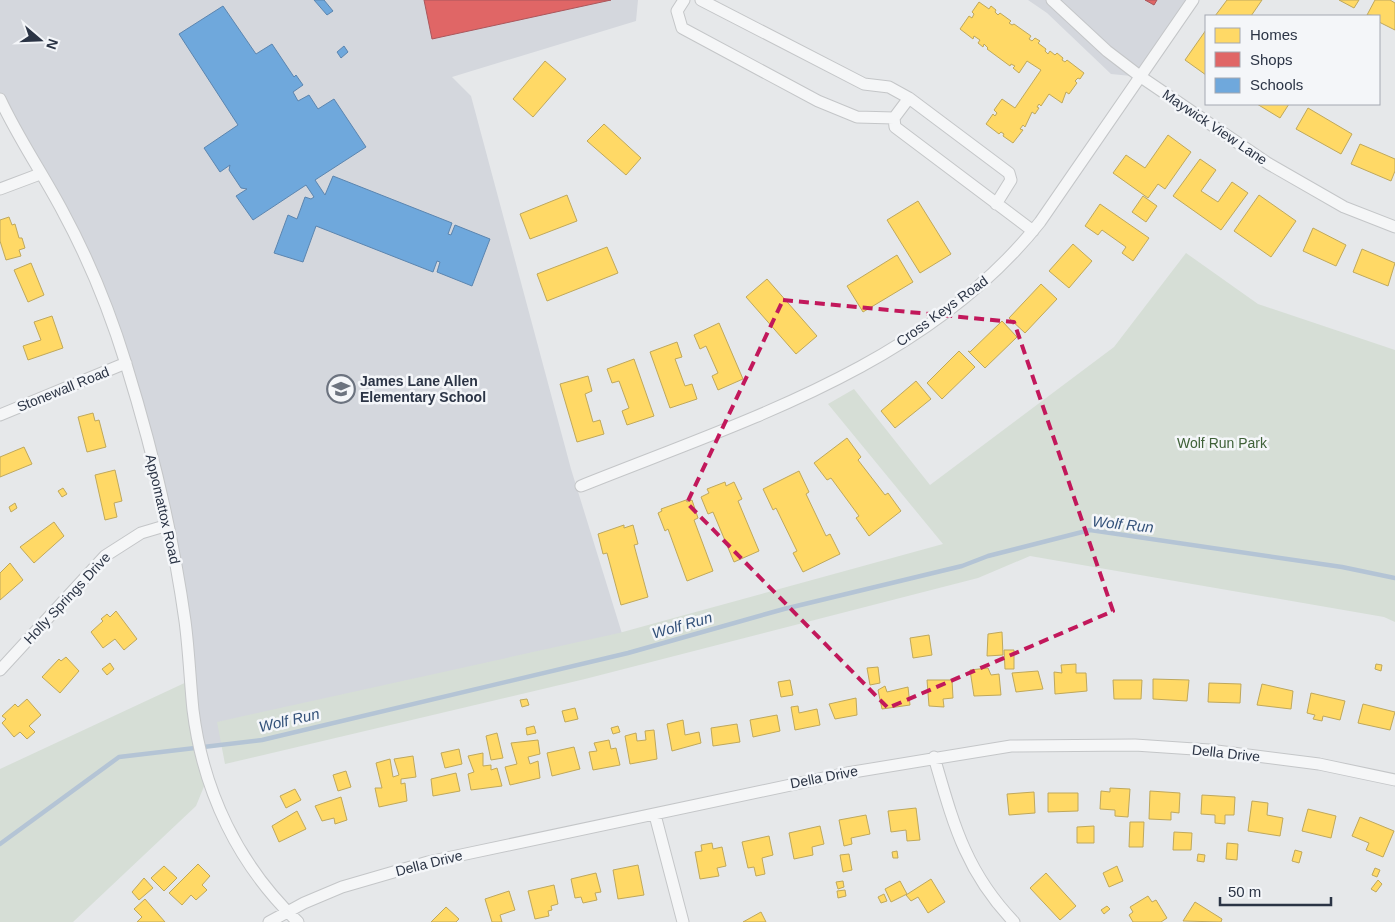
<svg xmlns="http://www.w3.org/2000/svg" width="1395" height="922" font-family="Arial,sans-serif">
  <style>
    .built { fill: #d4d7dd }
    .green { fill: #d6ded6 }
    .homes { fill: #ffd966; stroke: #bfa85c }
    .shops { fill: #e06666; stroke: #aa575c }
    .schools { fill: #6fa8dc; stroke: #5b85af }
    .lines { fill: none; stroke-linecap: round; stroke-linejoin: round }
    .stream { stroke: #b4c4d5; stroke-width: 4.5 }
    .minor-casing { stroke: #c4c6c8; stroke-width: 13 }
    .minor { stroke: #f5f6f7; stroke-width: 11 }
    .marked { fill: none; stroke: #c2185b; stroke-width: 4; stroke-dasharray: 10 6; stroke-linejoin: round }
    .labels { text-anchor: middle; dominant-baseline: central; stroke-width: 5; stroke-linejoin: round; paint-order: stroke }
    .street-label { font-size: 14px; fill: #2b3445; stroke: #f4f6f9 }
    .poi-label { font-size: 14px; font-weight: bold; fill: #2b3445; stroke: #f4f6f9; text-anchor: start }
    .park-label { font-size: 14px; fill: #3f6138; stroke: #f4f6f9 }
    .water-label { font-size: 15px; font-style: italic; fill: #34527a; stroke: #f4f6f9 }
  </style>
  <rect width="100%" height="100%" fill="#e6e8ea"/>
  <path class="built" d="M0 0H638L636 21 452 77 471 96 571 469 628 653 262 740 199 747 168 525 105 305 0 99Z
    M1028 0H1193L1141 77 1111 74 1047 13Z"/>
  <path class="green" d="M1186 253 1258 304 1395 350V622L1384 617 1030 556 978 578 585 679 225 764 217 722 619 633 943 544 828 404 854 389 930 485 1114 347Z
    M191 680 207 779 196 806 73 922H0V769Z"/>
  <path class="homes" d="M1227 0H1262L1251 16H1215Z
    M1339 0H1359L1354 8Z
    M1375 0H1390L1395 3V30L1379 22V16L1367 15Z
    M979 2 989 9 991 6 996 10 995 12 998 15 1000 13 1011 21 1009 23 1012 25 1014 24 1031 36 1029 39 1032 41 1035 38 1040 41 1038 43 1046 49 1045 51 1048 54 1050 51 1055 55 1057 53 1063 58 1062 60 1065 62 1067 60 1084 73 1080 79 1078 78 1075 81 1077 83 1069 94 1066 92 1062 103 1049 94 1041 106 1039 104 1037 107 1039 108 1035 114 1032 112 1025 127 1023 125 1020 129 1023 130 1013 143 1003 136 1004 134 1001 132 999 134 986 124 993 114 995 116 997 113 994 110 1002 99 1015 108 1041 70 1027 61 1019 73 1013 68 1015 66 1011 64 1010 66 987 49 988 48 984 44 983 47 978 43 980 40 974 36 973 39 960 29 969 16 972 18 974 14 972 12Z
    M1206 30V75L1185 60Z
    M545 61 566 79 533 117 513 99Z
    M1257 104H1289L1280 118Z
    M1308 108 1352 134 1341 154 1296 129Z
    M604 124 641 158 626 175 587 141Z
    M1168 135 1191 152 1165 189 1158 184 1148 198 1113 173 1126 155 1145 168Z
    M1360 144 1395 159V171L1391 181 1351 164Z
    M1200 159 1216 170 1201 191 1218 202 1232 182 1248 193 1221 230 1173 196Z
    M567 195 577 221 530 239 520 214Z
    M1259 195 1296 221 1271 257 1234 231Z
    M1143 196 1157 206 1146 222 1132 212Z
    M918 201 951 254 920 273 887 220Z
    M1100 204 1149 238 1133 261 1122 253 1126 247 1102 230 1098 235 1085 226Z
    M9 217 12 225 15 224 19 238H22L25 248 19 250 21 256 6 260 0 241V220Z
    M1313 228 1346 245 1336 266 1303 251Z
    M1073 244 1092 261 1069 288 1049 271Z
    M607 247 618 273 547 301 537 274Z
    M1362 249 1395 263 1388 286 1353 272Z
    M897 255 913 282 863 312 847 286Z
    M31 263 44 295 28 302 14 270Z
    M767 279 817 336 796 354 746 297Z
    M1041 284 1057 299 1025 333 1009 318Z
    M52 316 63 348 28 360 23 346 41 340 34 322Z
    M1002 321 1017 337 985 368 968 351 970 352Z
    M719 323 743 379 718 390 712 376 718 373 706 346 700 349 694 335Z
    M677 342 682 357 675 359 685 386 692 384 697 399 670 408 650 352Z
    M959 351 975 367 942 399 927 383Z
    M634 359 654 416 627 425 622 411 629 408 619 381 612 383 607 369Z
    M588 376 592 391 585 394 593 422 600 420 604 434 577 442 560 384Z
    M916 381 931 399 895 428 881 411Z
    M93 413 95 421 99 420 106 447 87 452 78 417Z
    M847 438 861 457 858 460 885 495 888 493 901 511 869 536 856 518 859 516 831 478 827 480 814 463Z
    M24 447 32 464 0 477V457Z
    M115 470 122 501 114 503 117 517 105 520 95 475Z
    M799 471 809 492 806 494 826 536 830 534 840 554 803 572 793 553 797 551 776 508 773 510 763 489Z
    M725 482 726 486 734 482 742 499 738 501 759 551 734 562 713 512 708 514 701 497 709 493 707 489Z
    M63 488 67 494 62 497 58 491Z
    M686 500 687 502 692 500 698 518 694 520 713 571 687 581 668 529 665 531 658 513 662 511 661 509Z
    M15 503 17 508 11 512 9 507Z
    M54 522 64 536 34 563 20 547Z
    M624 525V528L633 525 638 544 634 545 648 597 621 605 607 553 603 554 598 534Z
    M10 563 23 580 0 600V573Z
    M116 611 137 639 124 650 115 639 103 648 91 632 103 621 101 619 107 614 110 617Z
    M1002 632 1003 655 987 656 988 634Z
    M929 635 932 655 913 658 910 638Z
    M1004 650H1014V669H1005Z
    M66 657 79 671 60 693 42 677 59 659 61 661Z
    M110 663 114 669 107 675 102 669Z
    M1076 664V673H1086L1087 691 1055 694 1054 672 1062 673 1061 665Z
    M1376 664 1382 665 1381 671 1375 669Z
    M878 667 880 683 870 685 867 668Z
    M988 668 991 675 999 674 1001 695 974 696 970 670Z
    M1038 671 1043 689 1016 692 1012 673Z
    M1153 679 1189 680 1187 701 1153 699Z
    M790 680 793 695 781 697 778 682Z
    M927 680H952L953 698 943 699 944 707 929 706Z
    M1113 680H1142L1141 699H1114Z
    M1209 683 1241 684 1240 703 1208 702Z
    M1262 684 1293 691 1291 709 1257 705Z
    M885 686 887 692 908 687 910 705 882 709 878 690Z
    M1311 693 1345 701 1340 720 1323 716 1322 721 1313 719 1315 715 1307 713Z
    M856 698 857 715 835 719 829 704Z
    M27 699 41 715 29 726 35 732 27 739 20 732 14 737 2 723 6 719 2 716 15 704 18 707Z
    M527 699 529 705 522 707 520 700Z
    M1363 704 1395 712 1390 730 1358 723Z
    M798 706 799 713 817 709 820 725 795 730 791 707Z
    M575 708 578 719 565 722 562 711Z
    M777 715 780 731 753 737 750 720Z
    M683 720 685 735 699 732 701 743 672 751 667 724Z
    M737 724 740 742 713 746 711 728Z
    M534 726 536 733 527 735 526 728Z
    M618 726 620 732 613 734 611 728Z
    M654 730 657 759 630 764 625 736 636 733 637 741 646 740 645 731Z
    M497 733 503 758 491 760 486 736Z
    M538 740 540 754 528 757 530 764 538 761 540 778 510 785 505 767 517 764 511 743Z
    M609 740 611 749 616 748 620 765 593 770 589 752 597 751 594 743Z
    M574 747 580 769 552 776 547 753Z
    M459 749 462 764 445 768 441 753Z
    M483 753V766L491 765V770L497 768 502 786 471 790 468 774 474 772 468 756Z
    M413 756 416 777 401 779V784L405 783 407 801 379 807 375 788H382L376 763 390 759 393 777 399 775 394 759Z
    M346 771 351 787 338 791 333 775Z
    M456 773 460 791 433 796 431 779Z
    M1110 788 1130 789 1128 817 1115 816V810L1100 809 1101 791 1110 792Z
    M295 789 301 800 286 808 280 796Z
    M1150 791 1180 793 1179 813 1171 812V820L1149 819Z
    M1034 792 1035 813 1009 815 1007 794Z
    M1048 793H1078V811L1048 812Z
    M1202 795 1235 797 1234 815H1225V824L1215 823V815L1201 814Z
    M341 797 347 820 335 824 334 818 322 821 315 806Z
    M1252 801 1268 803 1267 815 1283 818 1280 836 1248 831Z
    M916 808 920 840 907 841 906 830 891 832 888 811Z
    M1308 809 1336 816 1331 838 1302 831Z
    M297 811 306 829 279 842 272 826Z
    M866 815 870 834 851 838 852 844 844 846 839 820Z
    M1360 817 1394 831 1383 857 1366 850 1369 843 1352 836Z
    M1130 822H1144L1143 847H1129Z
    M820 826 824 844 812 847 813 855 794 859 789 833Z
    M1094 826V843H1077V827Z
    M1174 832 1192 833 1191 850H1173Z
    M769 836 773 855 762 858 765 874 756 876 754 867 748 868 742 842Z
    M712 843 713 849 722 847 726 866 717 868 719 876 700 879 695 852 702 851 701 845Z
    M1227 843 1238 844 1237 860 1226 859Z
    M1295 850 1302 852 1299 863 1292 861Z
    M897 851 898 858H893L892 852Z
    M849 854 852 870 843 872 840 855Z
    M1198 854 1205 855 1204 862 1197 861Z
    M198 864 210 876 202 885 207 890 196 900 191 895 182 905 169 893Z
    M638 865 644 895 618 899 613 870Z
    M164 866 177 878 164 891 151 878Z
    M1117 866 1123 881 1109 887 1103 873Z
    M1375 868 1380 870 1377 877 1372 875Z
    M596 873 601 892 595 893 597 900 583 903 581 897 575 898 571 879Z
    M1046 873 1076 906 1060 920 1030 888Z
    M144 878 153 888 139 900 132 892Z
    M931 879 945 902 928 913 918 897 911 901 906 895Z
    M1378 880 1382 884 1376 892 1371 889Z
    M843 881 844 887 838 889 836 882Z
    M900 881 907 894 891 902 885 889Z
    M554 885 558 904 551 906 552 910 548 911 549 916 535 919 528 891Z
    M845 890 846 896 838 898 837 891Z
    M509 891 515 910 500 915 502 922H492L485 899Z
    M884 894 887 901 881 903 878 897Z
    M1148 896 1152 902 1156 900 1167 918 1161 922H1133L1129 915 1133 912 1130 907Z
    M145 899 165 922H137L142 917 134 909Z
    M1195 902 1222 919 1221 922 1183 921Z
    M1107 906 1110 909 1104 914 1101 910Z
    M446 907 459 919 456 922H431Z
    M761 912 766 922H743Z"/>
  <path class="shops" d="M424 0H611L432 39Z
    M1145 0H1157L1154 5Z"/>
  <path class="schools" d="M314 0H324L333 11 327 15Z
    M223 6 256 54 272 44 294 77 296 75 303 85 293 92 298 101 309 95 318 109 334 99 366 147 315 180 325 195 333 176 452 223 448 234 451 235 455 225 490 239 472 286 437 272 440 262 437 261 433 272 316 226 303 262 274 253 288 215 297 219 305 197 311 199 314 197 306 185 253 220 236 196 247 189 241 188 229 170 230 165 220 172 204 148 238 125 179 34Z
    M344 46 348 52 341 58 337 52Z"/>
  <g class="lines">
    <path class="stream" d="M0 844 119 757 262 740 628 653 784 609 962 566 988 556 1090 530 1342 567 1395 578"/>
    <defs>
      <path id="minor" d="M684 0 677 11 682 28 818 101 857 117 894 118
        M701 0 864 84 889 87 909 98 894 118 895 127 1033 231
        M1052 0 1107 51 1141 77 1269 164 1344 207 1395 227
        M909 98 1009 173 1011 180 996 204
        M0 99C18 138 43 174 63 212 89 260 110 312 126 364 152 448 173 535 185 621 189 651 190 681 193 710 203 791 238 865 298 922
        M0 189 40 174
        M0 415 126 363
        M581 486C743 421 927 365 1040 222L1193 0
        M0 670 105 556 141 533 168 525
        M934 757C953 822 965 871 1014 922
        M655 815 683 922
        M269 922 304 903 342 887 428 862 847 773 1011 746 1135 745 1209 750 1319 764 1395 780"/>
    </defs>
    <use href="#minor" class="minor-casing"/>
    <use href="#minor" class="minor"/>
  </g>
  <path class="marked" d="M783 300 1014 322 1113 611 888 708 687 503Z"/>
  <defs>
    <symbol id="school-ring" viewBox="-11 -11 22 22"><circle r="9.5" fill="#f4f6f9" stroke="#6c737f" stroke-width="1.5"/><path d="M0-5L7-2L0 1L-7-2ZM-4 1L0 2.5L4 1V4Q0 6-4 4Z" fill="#6c737f"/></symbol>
  </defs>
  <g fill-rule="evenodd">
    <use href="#school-ring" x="325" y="373" width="32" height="32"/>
  </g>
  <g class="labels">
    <g class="street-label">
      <text transform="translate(1215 127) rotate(34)">Maywick View Lane</text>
      <text transform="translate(942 311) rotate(-36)">Cross Keys Road</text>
      <text transform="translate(63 389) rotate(-22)">Stonewall Road</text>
      <text transform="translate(163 509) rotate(77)">Appomattox Road</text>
      <text transform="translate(67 598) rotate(-47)">Holly Springs Drive</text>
      <text transform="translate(1226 753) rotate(6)">Della Drive</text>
      <text transform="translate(824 777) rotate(-11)">Della Drive</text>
      <text transform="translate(429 863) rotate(-14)">Della Drive</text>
    </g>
    <g class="poi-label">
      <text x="360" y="381">James Lane Allen<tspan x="360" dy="16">Elementary School</tspan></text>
    </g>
    <g class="park-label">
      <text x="1222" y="443">Wolf Run Park</text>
    </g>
    <g class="water-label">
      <text transform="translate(1123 524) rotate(6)">Wolf Run</text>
      <text transform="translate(682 625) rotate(-16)">Wolf Run</text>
      <text transform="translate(289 720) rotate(-13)">Wolf Run</text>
    </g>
  </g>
  <rect x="1205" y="15" width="175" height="90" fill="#f4f6f9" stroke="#a4a8b1"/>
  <rect x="1215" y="28" width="25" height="15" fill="#ffd966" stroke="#a4a8b1"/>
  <text x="1250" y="40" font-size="15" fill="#2b3445">Homes</text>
  <rect x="1215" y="52" width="25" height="15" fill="#e06666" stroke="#a4a8b1"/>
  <text x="1250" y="65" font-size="15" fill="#2b3445">Shops</text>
  <rect x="1215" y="78" width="25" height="15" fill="#6fa8dc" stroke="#a4a8b1"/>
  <text x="1250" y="90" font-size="15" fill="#2b3445">Schools</text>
  <g transform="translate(40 40) rotate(109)" stroke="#f4f6f9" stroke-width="4" paint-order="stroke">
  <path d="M0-4L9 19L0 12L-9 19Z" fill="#2b3445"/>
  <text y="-8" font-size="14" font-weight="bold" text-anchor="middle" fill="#2b3445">N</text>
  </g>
  <path d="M1220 897v8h111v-8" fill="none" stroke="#2b3445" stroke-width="2.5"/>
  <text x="1228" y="897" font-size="15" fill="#2b3445" stroke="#f4f6f9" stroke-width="4" paint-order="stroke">50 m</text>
</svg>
